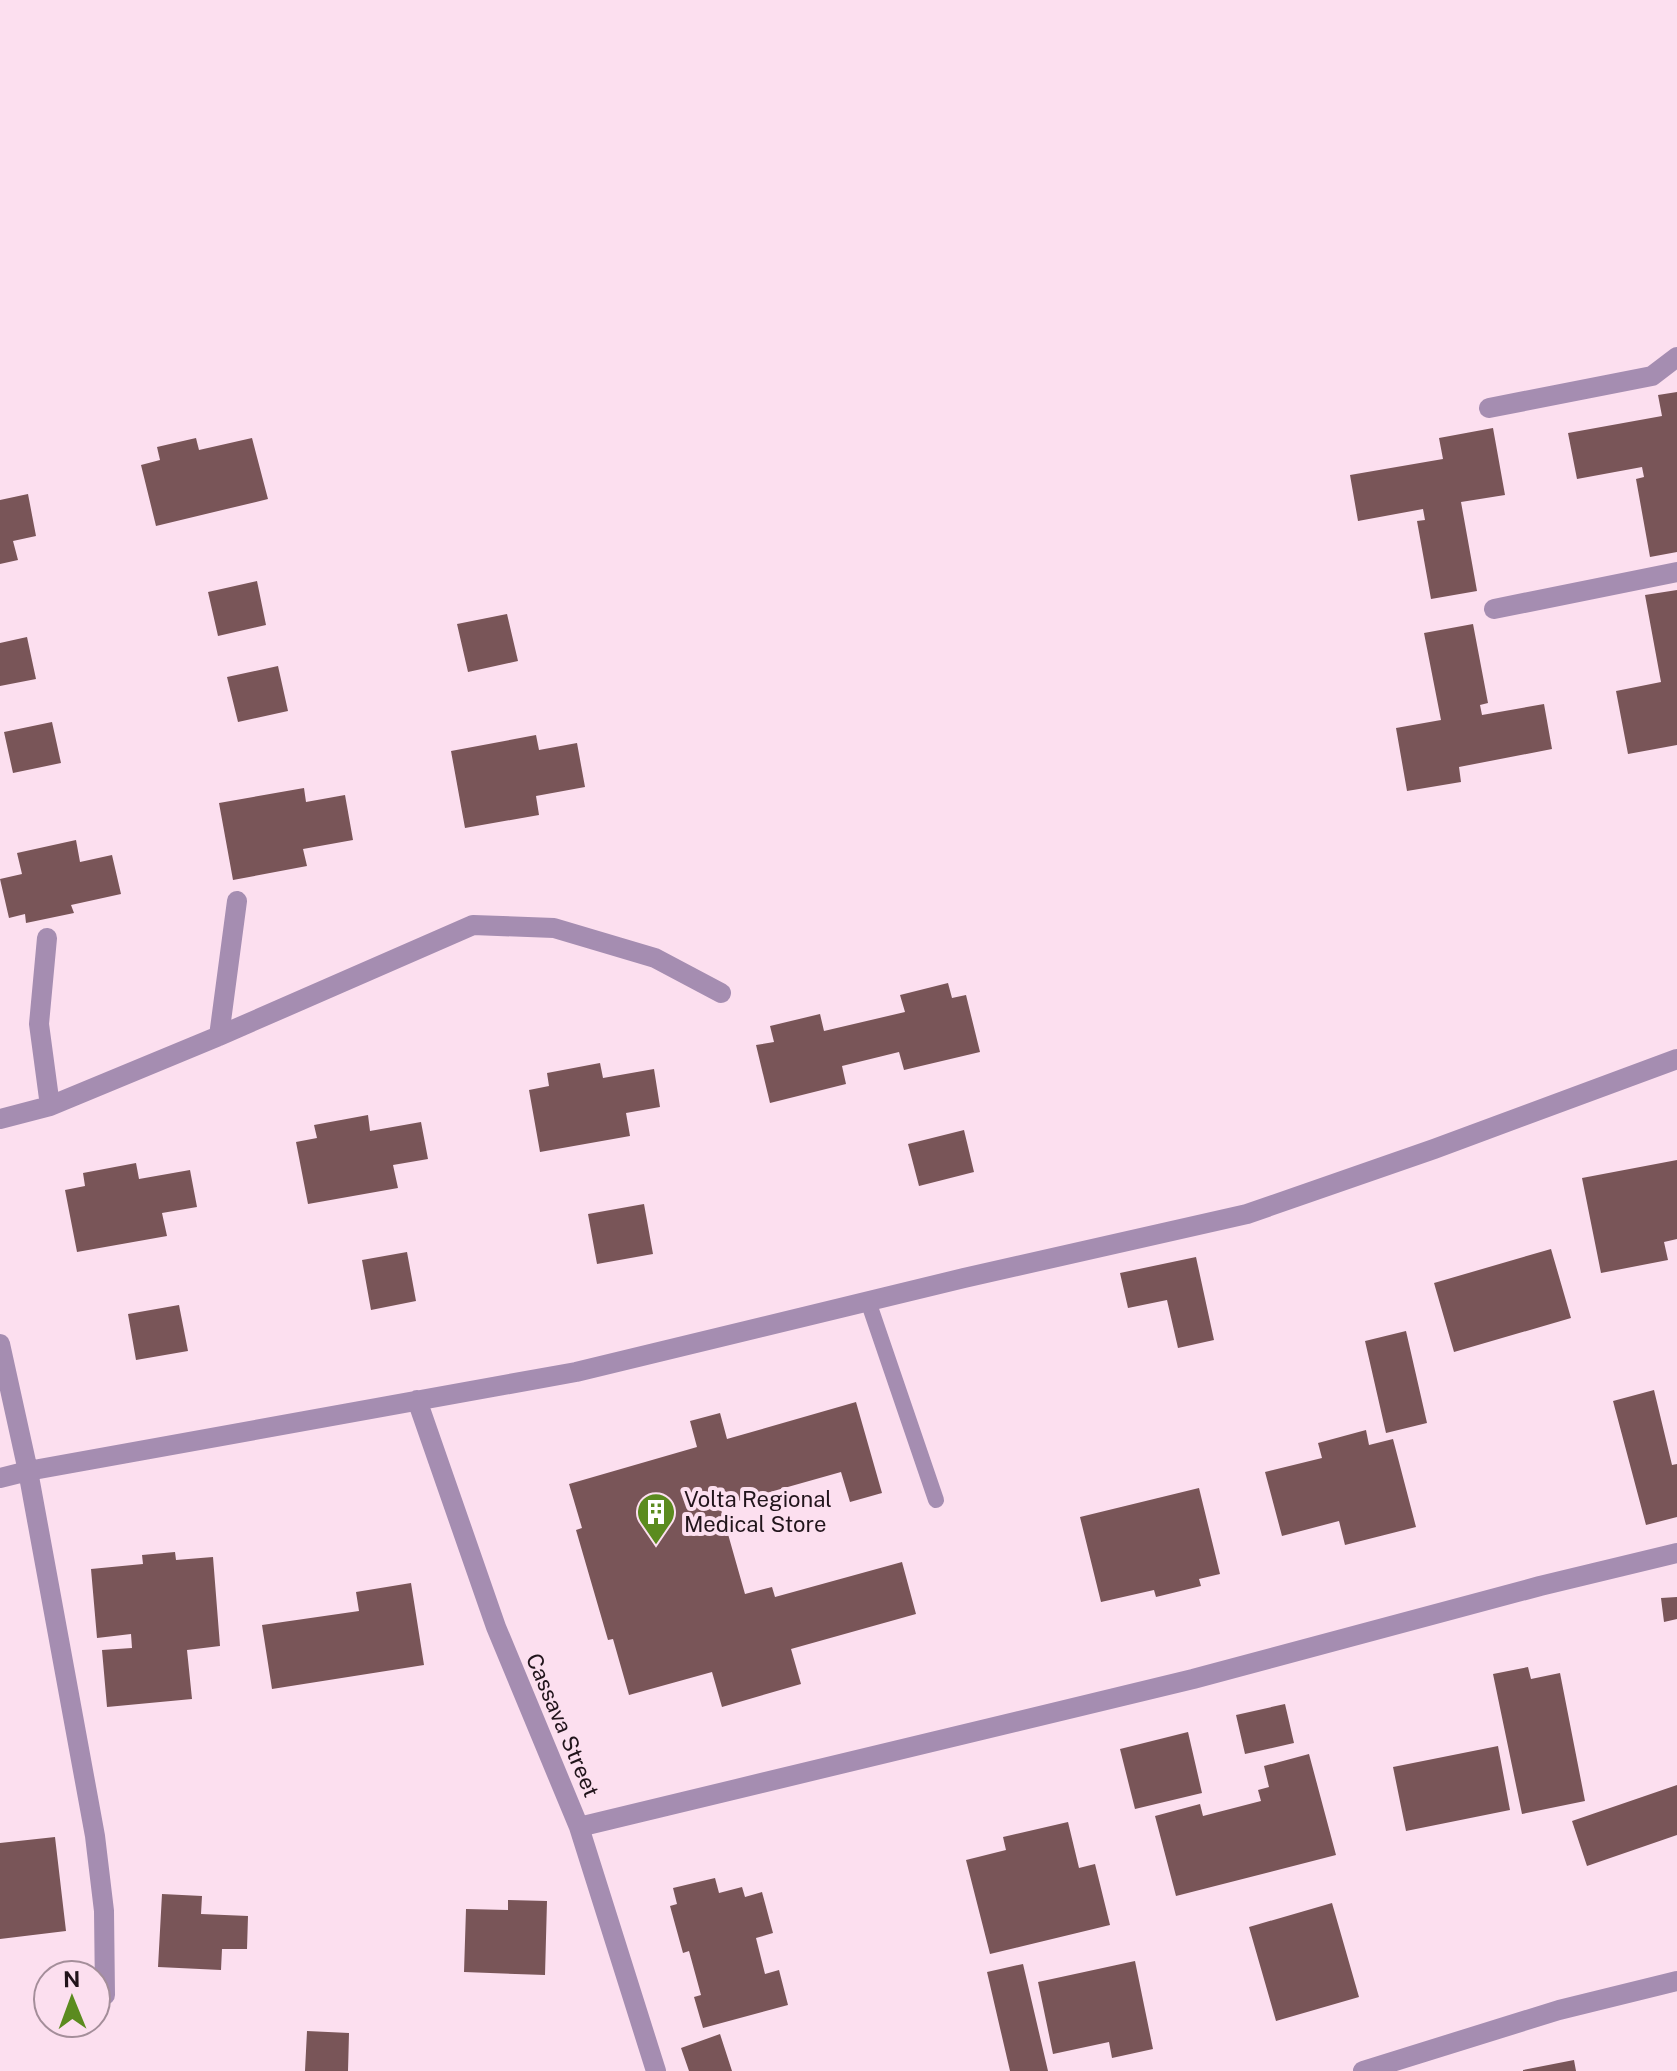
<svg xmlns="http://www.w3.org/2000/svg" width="1677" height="2071" font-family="'Public Sans',sans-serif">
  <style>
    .building { fill: #795558 }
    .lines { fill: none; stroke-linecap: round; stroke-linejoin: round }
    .service { stroke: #a58db1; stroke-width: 16 }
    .minor { stroke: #a58db1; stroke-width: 20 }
    .labels { text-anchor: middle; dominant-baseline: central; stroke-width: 8; stroke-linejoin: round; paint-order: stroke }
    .poi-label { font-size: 22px; fill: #21141b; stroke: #fcdfef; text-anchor: start }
    .street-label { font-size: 22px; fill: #21141b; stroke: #fcdfef }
  </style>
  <rect width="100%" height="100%" fill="#fcdfef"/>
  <path class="building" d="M1677 392V552L1650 557 1636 479 1644 477 1642 467 1577 479 1568 433 1662 416 1658 395Z
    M1493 428 1505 495 1461 502 1477 591 1431 599 1417 521 1425 520 1423 509 1358 521 1350 475 1443 459 1439 438Z
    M196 438 199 450 252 438 268 499 156 526 141 465 160 460 157 447Z
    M28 494 36 536 13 541 18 560 0 564V500Z
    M257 581 266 625 218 636 208 592Z
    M1677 590V745L1628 754 1616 691 1661 682 1645 595Z
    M507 614 518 661 468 672 457 624Z
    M1473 624 1488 703 1480 705 1482 715 1544 704 1552 749 1459 767 1461 782 1407 791 1396 728 1441 720 1424 633Z
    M27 637 36 679 0 686V643Z
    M278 666 288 711 238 722 227 677Z
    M52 722 61 763 13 773 4 732Z
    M536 735 539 750 577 743 585 787 536 796 539 815 465 828 451 751Z
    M304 788 306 802 345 795 353 840 303 849 307 866 233 880 219 803Z
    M76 840 80 862 112 855 121 894 71 905 74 913 26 923 25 914 9 918 0 879 22 874 17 853Z
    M948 983 952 998 966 995 980 1052 904 1070 899 1052 842 1066 846 1084 770 1103 756 1045 774 1042 770 1026 820 1014 824 1031 905 1012 900 995Z
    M600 1063 603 1078 654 1069 660 1107 626 1113 630 1136 540 1152 529 1090 549 1086 547 1073Z
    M368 1115 370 1131 421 1122 428 1159 393 1165 398 1188 308 1204 296 1142 317 1138 314 1125Z
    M964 1130 974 1172 919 1186 908 1144Z
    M1677 1160V1239L1664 1242 1668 1260 1601 1273 1582 1178Z
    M136 1163 139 1179 190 1170 197 1207 162 1213 167 1236 77 1252 65 1190 85 1186 83 1173Z
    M644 1204 653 1254 597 1264 588 1214Z
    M1551 1249 1571 1318 1454 1352 1434 1283Z
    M407 1252 416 1301 371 1310 362 1260Z
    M1196 1257 1214 1340 1178 1348 1167 1300 1128 1308 1120 1273Z
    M179 1305 188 1351 136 1360 128 1314Z
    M1406 1331 1427 1423 1386 1433 1365 1341Z
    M1654 1390 1672 1465 1677 1464V1517L1646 1525 1613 1401Z
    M856 1402 882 1493 850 1502 841 1472 720 1506 745 1594 772 1587 775 1597 902 1562 916 1614 791 1649 801 1684 722 1707 712 1672 629 1695 613 1639 608 1640 576 1530 582 1528 569 1484 697 1447 690 1421 720 1413 727 1439Z
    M1366 1430 1369 1445 1393 1439 1416 1527 1345 1545 1339 1521 1282 1536 1265 1472 1322 1458 1318 1443Z
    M1199 1488 1220 1574 1199 1579 1201 1586 1156 1597 1154 1590 1101 1602 1080 1517Z
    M175 1552 176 1560 213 1557 220 1646 187 1650 192 1699 107 1707 102 1650 132 1648 131 1634 97 1638 91 1569 143 1564 142 1555Z
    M411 1583 424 1665 272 1689 262 1625 359 1611 356 1592Z
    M1677 1597V1619L1664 1622 1661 1598Z
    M1528 1667 1531 1679 1560 1673 1585 1801 1522 1814 1493 1674Z
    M1285 1704 1294 1743 1245 1754 1236 1715Z
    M1188 1732 1202 1793 1135 1809 1120 1749Z
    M1498 1746 1510 1810 1406 1831 1393 1767Z
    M1309 1754 1336 1855 1176 1896 1155 1816 1200 1804 1203 1816 1261 1801 1258 1790 1269 1787 1264 1766Z
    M1677 1785V1835L1587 1866 1572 1821Z
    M1068 1822 1079 1868 1095 1864 1110 1925 990 1954 966 1860 1006 1850 1003 1837Z
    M55 1837 66 1931 0 1939V1843Z
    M715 1878 719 1893 742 1887 745 1897 762 1892 773 1933 756 1938 765 1974 779 1970 788 2005 703 2028 694 1997 701 1995 689 1951 683 1953 670 1906 677 1904 673 1888Z
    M162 1894 202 1896 201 1914 248 1916 247 1949H222L221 1970 158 1967Z
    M508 1900 547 1901 545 1975 464 1972 466 1909 508 1910Z
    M1332 1903 1359 1997 1276 2021 1249 1927Z
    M1135 1961 1153 2049 1112 2058 1109 2042 1053 2054 1038 1982Z
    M1023 1964 1048 2071H1010L987 1972Z
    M307 2031 349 2033 348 2071H305Z
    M720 2034 732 2071H689L681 2048Z
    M1574 2060 1576 2071H1523V2070Z"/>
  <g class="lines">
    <path class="service" d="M868 1301 936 1500"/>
    <path class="minor" d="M1489 408 1652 376 1677 357
      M1494 609 1677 572
      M47 938 39 1024 50 1106
      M219 1036 237 901
      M0 1119 50 1106 219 1036 473 925 554 928 655 958 721 993
      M0 1344 28 1471 0 1478
      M417 1400 496 1627 579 1827 656 2071
      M579 1827 1193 1679 1540 1586 1677 1553
      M105 1995 104 1911 95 1836 28 1471 576 1372 964 1278 1247 1214 1434 1149 1677 1059
      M1363 2071 1559 2010 1677 1981"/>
  </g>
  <defs>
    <symbol id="building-pin" viewBox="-11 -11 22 30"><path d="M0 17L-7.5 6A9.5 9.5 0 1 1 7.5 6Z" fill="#5b8b1f" stroke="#fcdfef"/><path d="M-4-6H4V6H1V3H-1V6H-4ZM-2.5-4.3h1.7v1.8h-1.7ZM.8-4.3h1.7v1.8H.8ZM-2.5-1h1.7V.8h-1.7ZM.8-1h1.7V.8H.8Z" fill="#fff"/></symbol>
  </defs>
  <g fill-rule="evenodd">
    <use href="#building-pin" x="634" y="1490" width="44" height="60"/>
  </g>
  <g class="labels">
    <g class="poi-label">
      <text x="684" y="1499">Volta Regional<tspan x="684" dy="25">Medical Store</tspan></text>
    </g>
    <g class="street-label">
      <text transform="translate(563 1725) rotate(67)">Cassava Street</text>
    </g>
  </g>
  <g transform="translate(72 1999) rotate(359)"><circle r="38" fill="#fcdfef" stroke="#a48e9a" stroke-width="2"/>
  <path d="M0-6L14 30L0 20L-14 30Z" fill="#5b8b1f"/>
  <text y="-12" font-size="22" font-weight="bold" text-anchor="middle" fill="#21141b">N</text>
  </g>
</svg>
